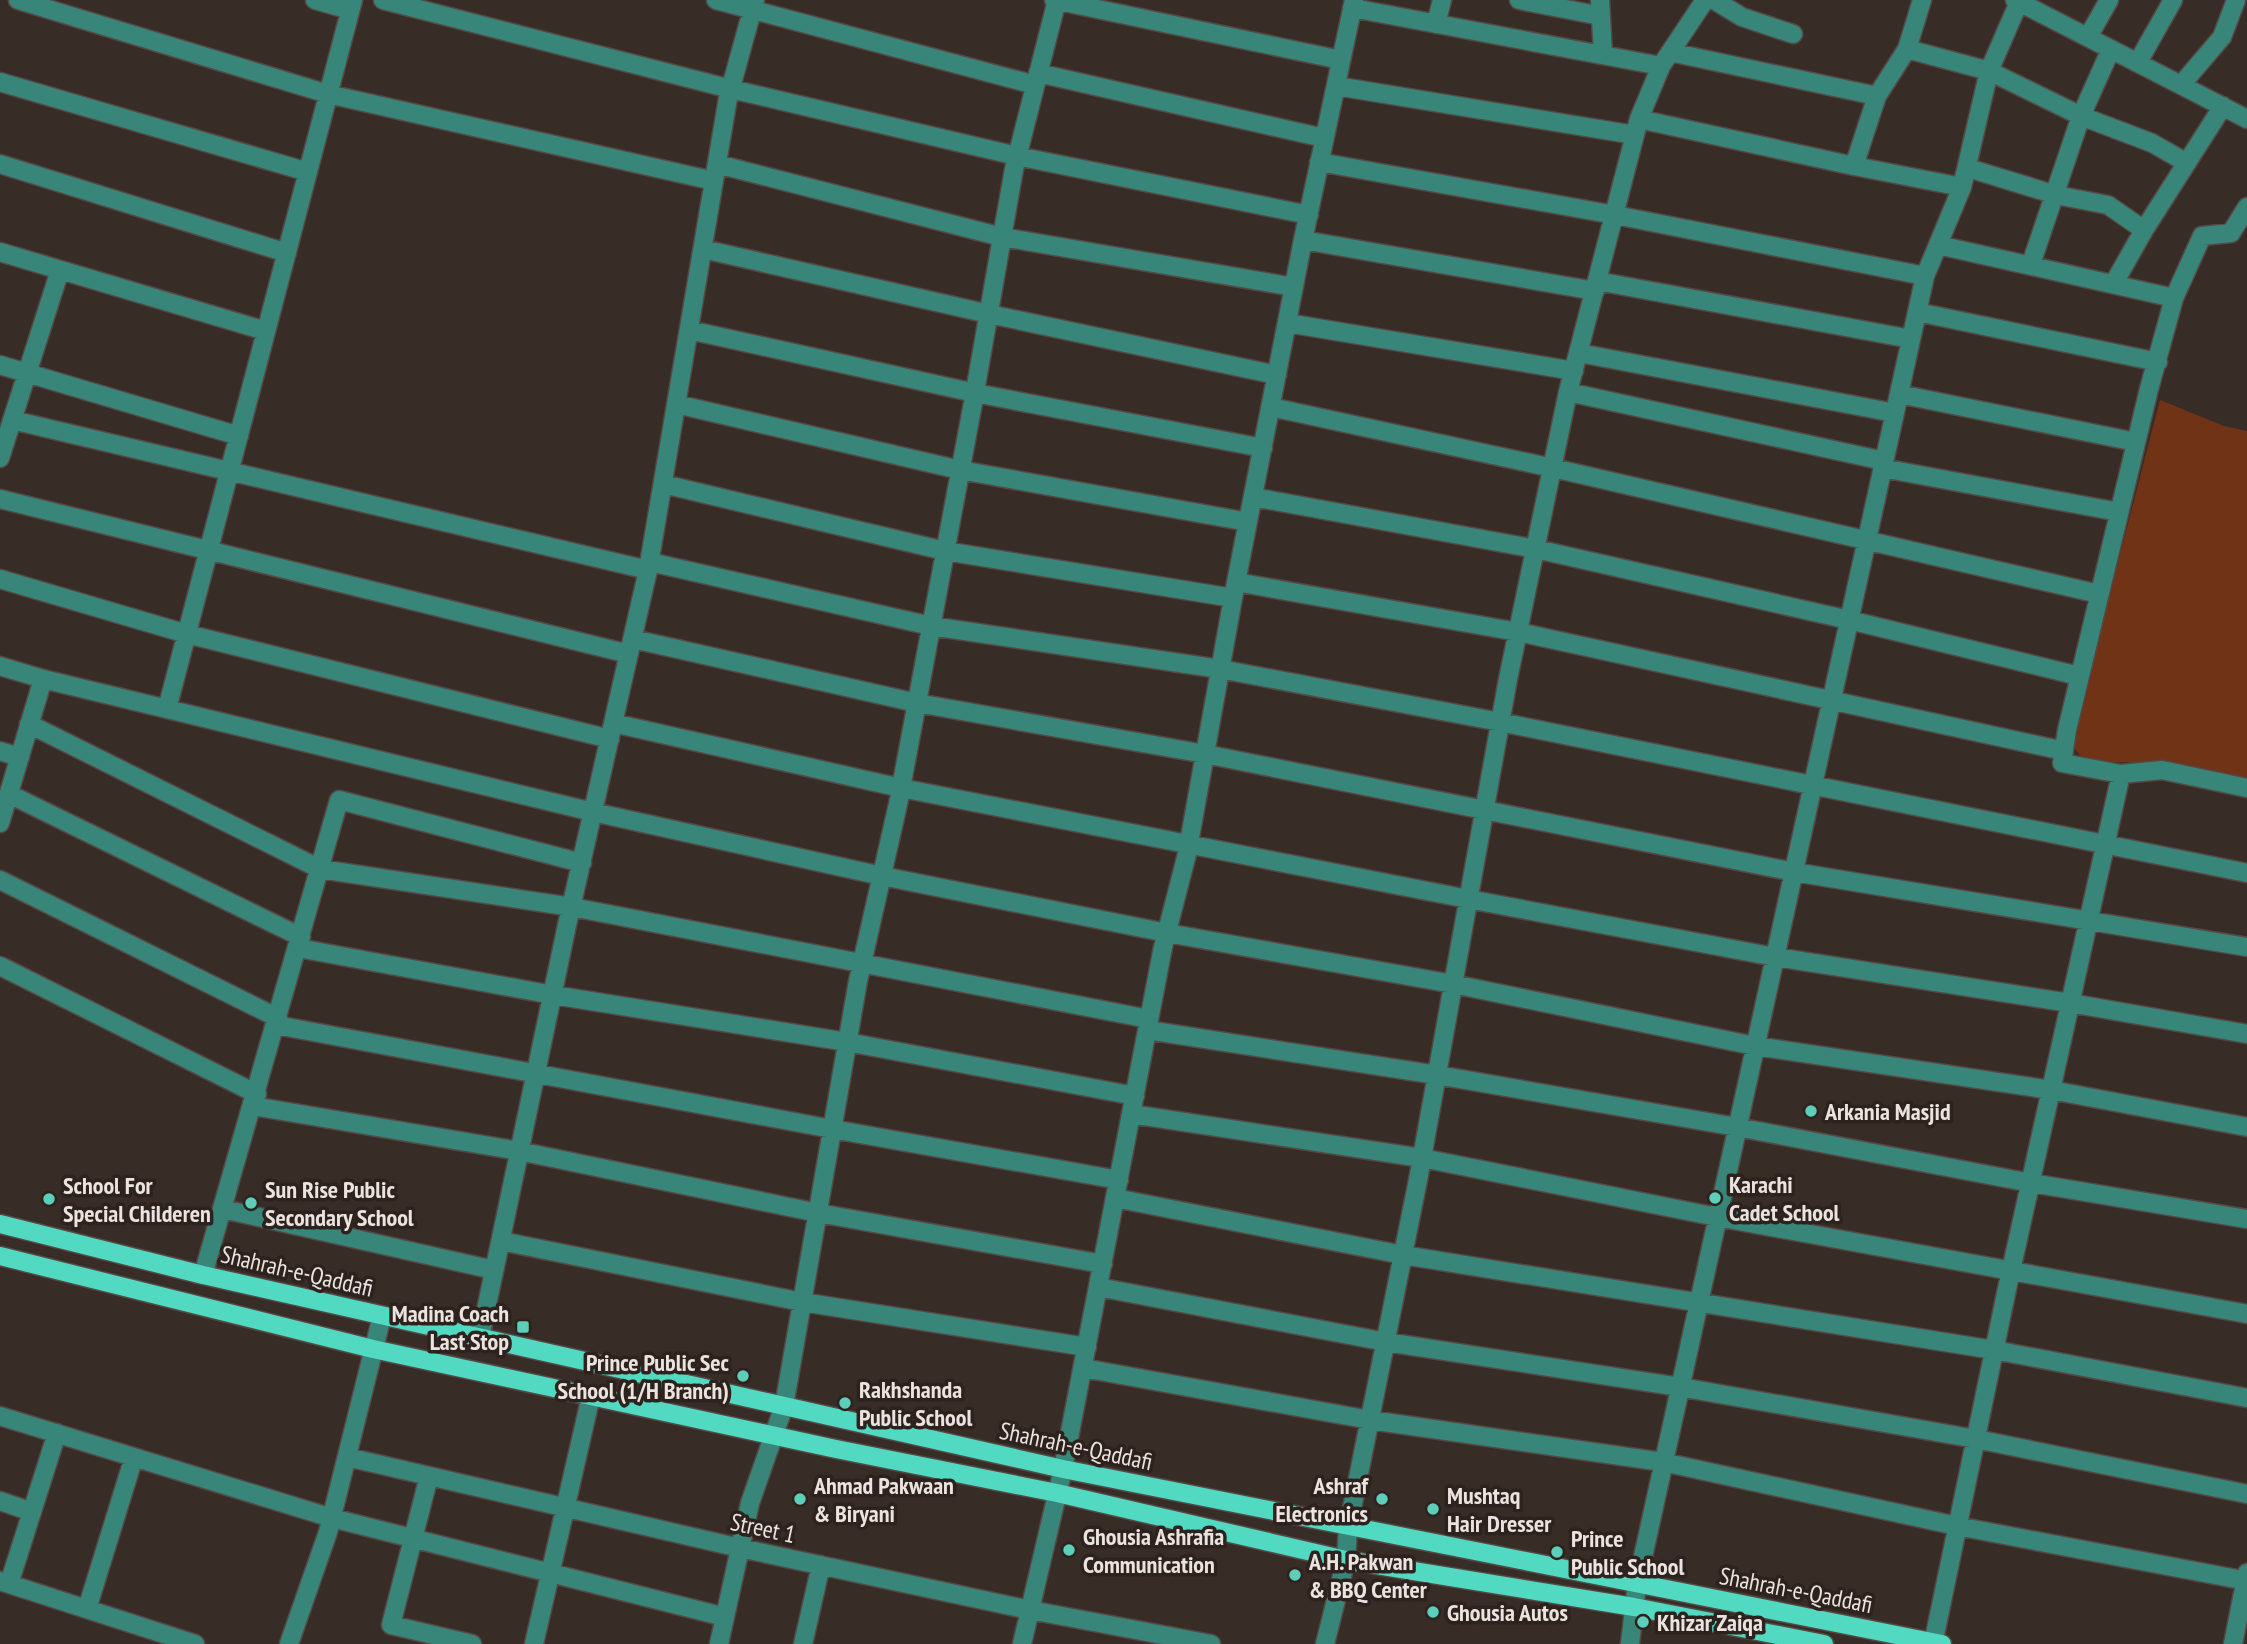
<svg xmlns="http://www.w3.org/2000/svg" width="2247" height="1644" font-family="'PT Sans Narrow',sans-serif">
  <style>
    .green { fill: #703315 }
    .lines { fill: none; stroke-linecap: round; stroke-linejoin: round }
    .minor-casing { stroke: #554945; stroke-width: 21 }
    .major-casing { stroke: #554945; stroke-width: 21 }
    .minor { stroke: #388679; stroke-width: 18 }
    .major { stroke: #52d9c2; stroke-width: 18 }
    .poi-dot { fill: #5cceba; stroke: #2d221d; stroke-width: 2.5 }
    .labels { text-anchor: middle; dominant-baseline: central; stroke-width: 7; stroke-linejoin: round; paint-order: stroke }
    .poi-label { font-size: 24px; font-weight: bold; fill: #ebe3e0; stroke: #2d221d; text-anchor: start }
    .street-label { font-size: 24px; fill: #ebe3e0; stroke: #2d221d }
  </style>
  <rect width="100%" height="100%" fill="#382c27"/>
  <path class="green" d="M2160 400 2224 426 2247 431V780L2175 764 2085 761 2071 744Z"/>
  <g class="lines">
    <defs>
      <path id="minor" d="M18 0 328 94 714 181
        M315 0 350 10
        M383 0 731 89 1017 156 1309 215
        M716 0 1035 85
        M1054 0 1341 60
        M1519 0 1601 16
        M1600 0 1603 55
        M1714 0 1742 17 1793 34
        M2015 0 2247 119
        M1352 8 1661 66
        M1436 24 1442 0
        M2088 37 2109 0
        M1907 49 1989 71 2081 116 2152 143 2187 163
        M1670 52 1877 96
        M2138 62 2173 0
        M1038 73 1324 138
        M0 82 308 172
        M2181 85 2222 37 2236 0
        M1336 86 1635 135
        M1639 119 1854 166 1962 187
        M1319 162 1615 215 1925 276
        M0 164 287 253
        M717 164 1002 237 1294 287
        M1854 166 1877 96 1907 49 1922 0
        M1968 168 2056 195 2108 205 2144 230
        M2247 207 2231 233 2202 236 2174 298 2149 389 2067 730 2062 763 2121 774 2162 770 2247 788
        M1303 240 1595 291
        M1938 245 2174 298
        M703 249 989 314 1277 375
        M0 252 266 331
        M2031 264 2081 116 2111 49
        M1597 281 1911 339
        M2114 283 2144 230 2223 106
        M1917 312 2158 362
        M1287 323 1574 371
        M689 330 975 393 1263 448
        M1579 353 1895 413
        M0 365 239 436
        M1568 392 1884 461
        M1899 394 2136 442
        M676 404 960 470 1248 522
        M1271 407 1553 468 2099 594
        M12 420 648 570
        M0 458 60 270
        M1882 468 2119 512
        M663 484 945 551 1233 598
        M1253 497 1536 549 1849 620 2079 676
        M0 499 629 654
        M650 562 931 626 1220 669 1500 722 2247 873
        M0 579 187 634 610 739
        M1236 582 1518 632 2064 751
        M633 639 917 703 1205 754 1794 872 2247 947
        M0 666 43 679 0 823
        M43 679 593 812 882 876 1167 933 1453 984 1755 1046 2051 1090 2247 1127
        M167 709 353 0
        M613 723 901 788 1468 899 1775 957 2070 1003 2247 1034
        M29 724 320 869 572 907 1149 1019
        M0 751 20 757
        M9 794 301 937
        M0 880 278 1018
        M298 948 553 995 847 1042 1135 1096
        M0 966 257 1094
        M276 1025 832 1129 1119 1180
        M1147 1030 1437 1075 1737 1127 2031 1183 2247 1219
        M253 1106 519 1151 818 1213 1103 1264
        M1131 1114 1422 1158 1717 1217 2247 1314
        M1115 1198 1403 1255 1994 1350 2247 1398
        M223 1209 494 1270
        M501 1241 802 1302 1087 1347
        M203 1275 339 800 582 863
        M1098 1287 1386 1342 1680 1387 1976 1439 2247 1494
        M480 1338 567 925 648 570 728 98 755 0
        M1083 1368 1370 1420 1663 1462 1957 1526 2247 1581
        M0 1416 332 1518 725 1617
        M347 1457 740 1548 1030 1610 1211 1644
        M429 1476 391 1625 472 1644
        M0 1501 32 1512
        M0 1581 195 1644
        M9 1584 57 1433
        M87 1609 134 1457
        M289 1644 328 1532 382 1316
        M534 1644 591 1396
        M719 1644 750 1503 784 1406 858 981 898 804 973 403 1014 169 1057 0
        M803 1644 821 1565
        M1022 1644 1063 1469 1163 947 1187 854 1233 598 1303 240 1354 0
        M1325 1644 1346 1560 1348 1528 1418 1180 1508 679 1568 392 1639 119 1661 66 1705 0
        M1630 1644 1637 1584 1925 276 1962 187 1989 71 2019 2
        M1933 1644 2008 1284 2121 774
        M2233 1644 2247 1573"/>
      <path id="major" d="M0 1224 203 1275 1063 1469 1942 1644
        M0 1256 373 1349 836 1449 1057 1493 1346 1560 1634 1607 1824 1644"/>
    </defs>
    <use href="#minor" class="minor-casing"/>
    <use href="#major" class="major-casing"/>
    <use href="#minor" class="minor"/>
    <use href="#major" class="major"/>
  </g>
  <g class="poi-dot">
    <circle cx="1811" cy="1111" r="7"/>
    <circle cx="1715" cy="1198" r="7"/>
    <circle cx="49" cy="1199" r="7"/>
    <circle cx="251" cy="1203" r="7"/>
    <rect x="516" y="1320" width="14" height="14" rx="3.5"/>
    <circle cx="743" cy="1376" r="7"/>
    <circle cx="845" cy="1403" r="7"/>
    <circle cx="800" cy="1499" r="7"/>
    <circle cx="1382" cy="1499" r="7"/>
    <circle cx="1433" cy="1509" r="7"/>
    <circle cx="1069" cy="1550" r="7"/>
    <circle cx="1557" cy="1552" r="7"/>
    <circle cx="1295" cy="1575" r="7"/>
    <circle cx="1433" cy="1612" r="7"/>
    <circle cx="1643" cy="1622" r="7"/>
  </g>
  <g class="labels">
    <g class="poi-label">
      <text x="1825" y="1111">Arkania Masjid</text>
      <text x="1729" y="1184">Karachi<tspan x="1729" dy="28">Cadet School</tspan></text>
      <text x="63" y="1185">School For<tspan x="63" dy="28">Special Childeren</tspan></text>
      <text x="265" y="1189">Sun Rise Public<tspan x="265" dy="28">Secondary School</tspan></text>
      <text x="509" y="1313" text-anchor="end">Madina Coach<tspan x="509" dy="28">Last Stop</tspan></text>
      <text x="729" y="1362" text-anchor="end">Prince Public Sec<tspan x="729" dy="28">School (1/H Branch)</tspan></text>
      <text x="859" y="1389">Rakhshanda<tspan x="859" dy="28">Public School</tspan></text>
      <text x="814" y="1485">Ahmad Pakwaan<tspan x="814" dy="28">&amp; Biryani</tspan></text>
      <text x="1368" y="1485" text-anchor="end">Ashraf<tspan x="1368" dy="28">Electronics</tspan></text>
      <text x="1447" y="1495">Mushtaq<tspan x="1447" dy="28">Hair Dresser</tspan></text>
      <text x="1083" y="1536">Ghousia Ashrafia<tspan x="1083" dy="28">Communication</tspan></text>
      <text x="1571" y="1538">Prince<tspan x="1571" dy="28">Public School</tspan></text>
      <text x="1309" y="1561">A.H. Pakwan<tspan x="1309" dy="28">&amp; BBQ Center</tspan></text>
      <text x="1447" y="1612">Ghousia Autos</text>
      <text x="1657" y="1622">Khizar Zaiqa</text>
    </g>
    <g class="street-label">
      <text transform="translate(297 1271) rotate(13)">Shahrah-e-Qaddafi</text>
      <text transform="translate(1076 1446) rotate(12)">Shahrah-e-Qaddafi</text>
      <text transform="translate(763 1528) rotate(12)">Street 1</text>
      <text transform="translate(1796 1590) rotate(11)">Shahrah-e-Qaddafi</text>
    </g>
  </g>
</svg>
